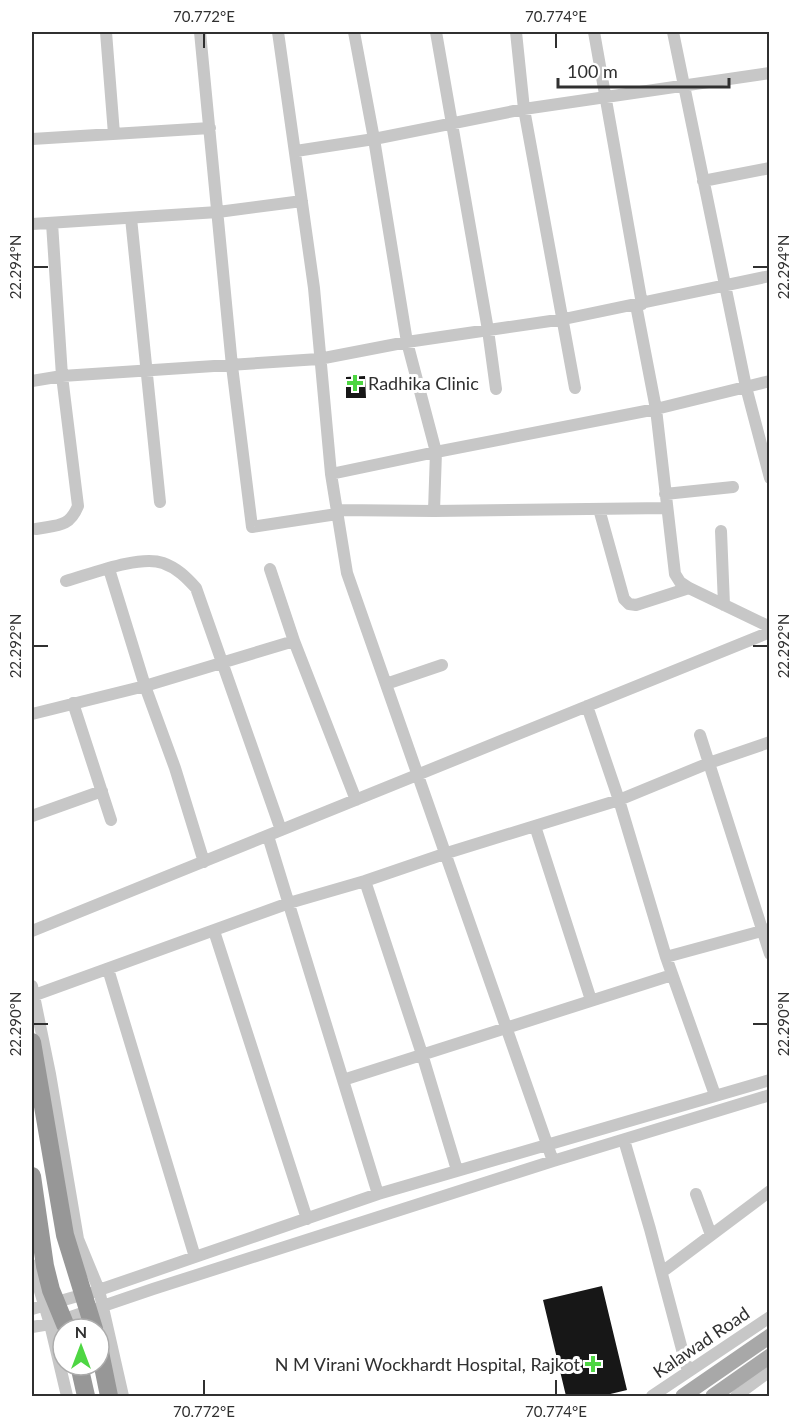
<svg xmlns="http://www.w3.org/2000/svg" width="801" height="1428" font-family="Lato,sans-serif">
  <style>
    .building { fill: #171717 }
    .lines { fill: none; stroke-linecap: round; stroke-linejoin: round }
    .minor { stroke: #c7c7c7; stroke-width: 12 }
    .major { stroke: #a8a8a8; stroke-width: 15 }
    .highway { stroke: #979797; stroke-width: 18 }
    .highway-bridge { stroke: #979797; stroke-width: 18 }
    .ticks { fill: none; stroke: #303030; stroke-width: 2 }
    .poi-dot { fill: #4ed643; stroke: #fff; stroke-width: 2 }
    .labels { text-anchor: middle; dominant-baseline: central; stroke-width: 6; stroke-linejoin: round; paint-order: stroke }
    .poi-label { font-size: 18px; fill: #303030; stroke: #fff; text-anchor: start }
    .street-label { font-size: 18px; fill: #303030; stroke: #fff }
    .neatline { fill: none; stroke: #303030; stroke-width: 2 }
    .ticks-label { font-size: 15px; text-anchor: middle; fill: #303030 }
  </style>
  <rect width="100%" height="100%" fill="#fff"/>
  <path class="building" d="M365 376 366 398H346V377Z
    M602 1286 627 1390 602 1396H566L543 1300Z"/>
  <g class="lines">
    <path class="minor" d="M106 32 114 134
      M200 32 232 366 252 527 337 514
      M278 32 314 288 331 474 347 573 553 1161
      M436 32 488 330 496 389
      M516 32 524 109 575 388
      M594 32 642 304
      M673 32 746 387 770 478
      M32 139 210 128
      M296 151 374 139 524 109 770 73
      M703 181 770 168
      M131 218 160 502
      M32 224 218 212 302 201
      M636 305 656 409 675 574 680 582 689 588 770 627
      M32 381 62 376 319 359 407 342 564 319 770 276
      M331 474 436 452 407 342 374 139 354 32
      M665 494 733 487
      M667 508 434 511 436 452 656 409 770 381
      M599 509 624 599 629 604 636 605 689 588
      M337 510 434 511
      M36 529C57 525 69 528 78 506L62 376 52 223
      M721 531 724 605
      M270 569 294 641
      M66 581C91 574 139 555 163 563 177 568 186 577 196 588L281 830
      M386 684 442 665
      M73 703 111 820
      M587 706 619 800 666 957 715 1095
      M32 714 145 686 109 569
      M700 735 770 954
      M32 816 102 791
      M535 826 591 1000
      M268 836 378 1194
      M204 862 175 768 145 686 294 641 356 800
      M365 881 422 1054 457 1170
      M32 931 770 632
      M214 931 307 1219
      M666 957 769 929
      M108 969 195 1257
      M32 986 50 1074 78 1239 99 1290 123 1396
      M35 995 289 903 365 881 447 853 619 800 709 763 770 742
      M343 1080 672 975
      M624 1140 650 1229 688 1372
      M696 1194 711 1235
      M32 1265 50 1324 67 1396
      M662 1272 770 1191
      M32 1309 99 1290 378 1194 770 1080
      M32 1327 50 1324 153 1289 553 1161 770 1095
      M652 1396 770 1317
      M736 1396 770 1371"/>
    <path class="major" d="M683 1396 770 1336
      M713 1396 770 1356"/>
    <path class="highway" d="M99 1347 109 1396
      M79 1365 86 1396"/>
    <path class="highway-bridge" d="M32 1042 65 1235 94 1329
      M32 1176 45 1266 51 1290 67 1329"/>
  </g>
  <path class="ticks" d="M204 33V48M556 33V48M33 267H48M753 267H768M33 646H48M753 646H768M33 1024H48M753 1024H768M204 1380V1395M556 1380V1395"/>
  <g class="poi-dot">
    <path d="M352 374h6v6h6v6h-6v6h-6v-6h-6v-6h6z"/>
    <path d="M590 1355h6v6h6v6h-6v6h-6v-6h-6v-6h6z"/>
  </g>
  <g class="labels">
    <g class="poi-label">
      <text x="368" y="383">Radhika Clinic</text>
      <text x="580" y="1364" text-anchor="end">N M Virani Wockhardt Hospital, Rajkot</text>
    </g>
    <g class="street-label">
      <text transform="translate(701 1342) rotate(-34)">Kalawad Road</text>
    </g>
  </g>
  <rect width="801" height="1428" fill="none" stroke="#ffffff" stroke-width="66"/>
  <g transform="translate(81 1347)"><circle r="28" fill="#ffffff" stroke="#acacac" stroke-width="1.5"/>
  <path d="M0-4.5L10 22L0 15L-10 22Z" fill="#4ed643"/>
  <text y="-9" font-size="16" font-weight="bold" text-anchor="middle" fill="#303030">N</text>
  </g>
  <path d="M558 78v9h171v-9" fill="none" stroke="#303030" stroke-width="3"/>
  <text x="567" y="78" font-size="18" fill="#303030" stroke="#ffffff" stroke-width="4.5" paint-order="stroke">100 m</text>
  <rect x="33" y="33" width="735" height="1362" class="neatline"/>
  <g class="ticks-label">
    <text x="204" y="22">70.772°E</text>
    <text x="556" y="22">70.774°E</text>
    <text transform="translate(16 267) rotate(-90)" y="5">22.294°N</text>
    <text transform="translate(784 267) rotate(-90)" y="5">22.294°N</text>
    <text transform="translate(16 646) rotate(-90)" y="5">22.292°N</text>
    <text transform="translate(784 646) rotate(-90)" y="5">22.292°N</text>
    <text transform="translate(16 1024) rotate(-90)" y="5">22.290°N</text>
    <text transform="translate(784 1024) rotate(-90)" y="5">22.290°N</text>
    <text x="204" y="1417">70.772°E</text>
    <text x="556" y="1417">70.774°E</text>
  </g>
</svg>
